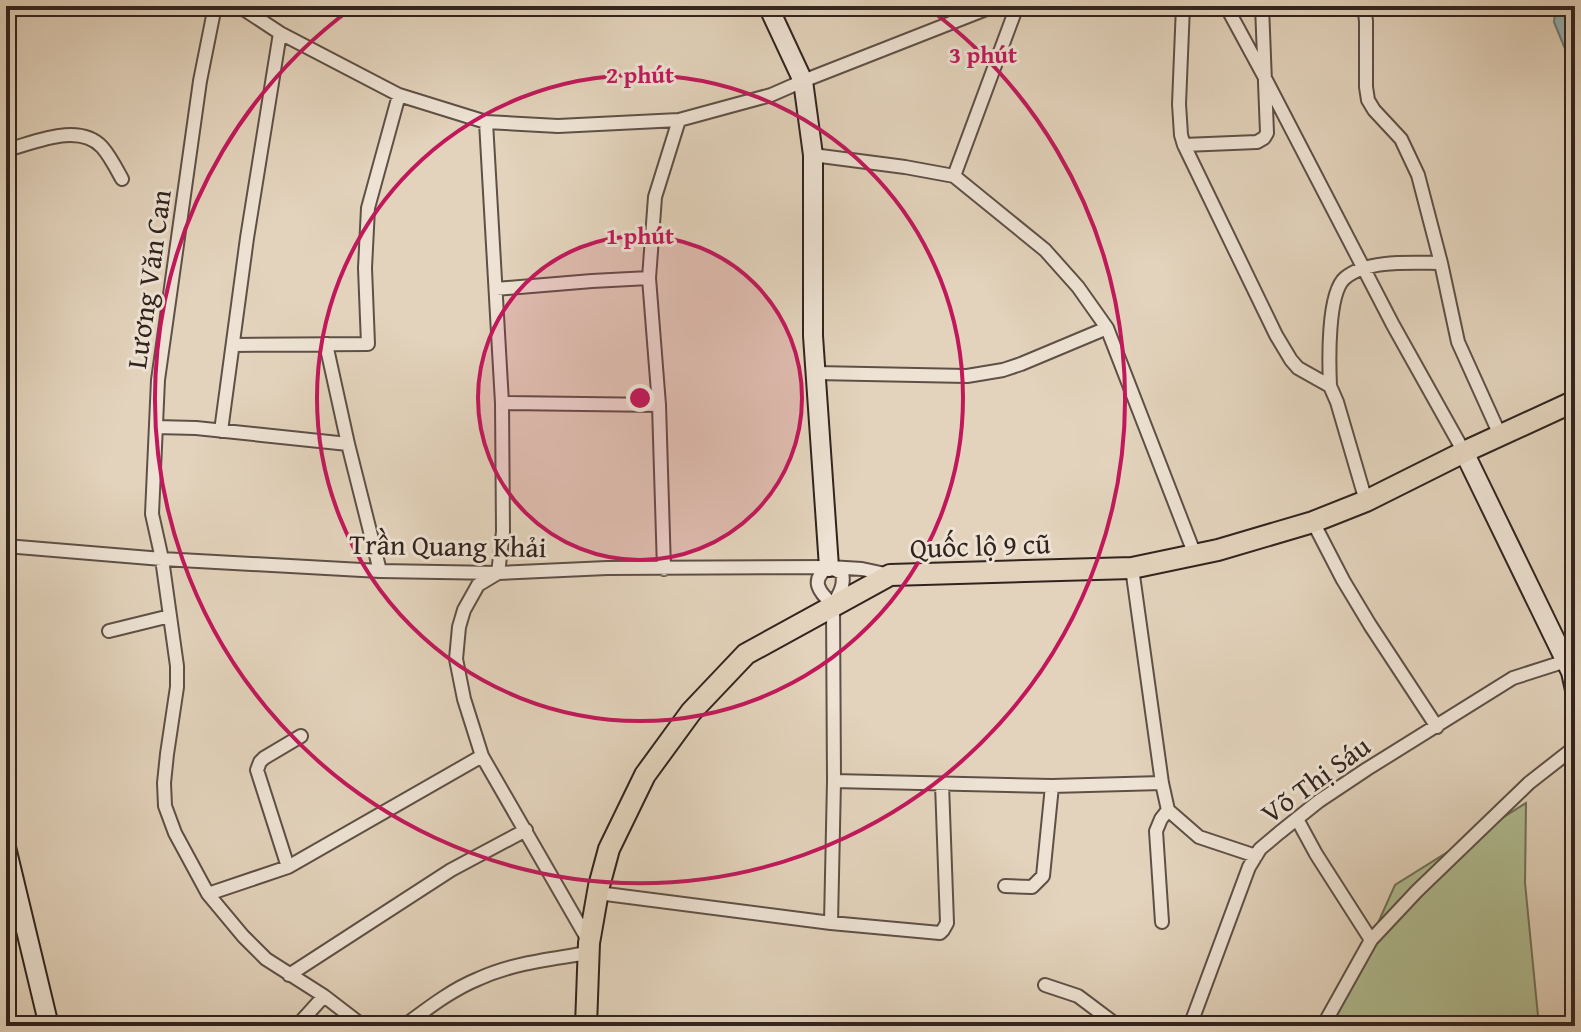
<svg xmlns="http://www.w3.org/2000/svg" width="1581" height="1032" font-family="'Gentium Book Plus',serif">
  <style>
    .green { fill: #b0bd93; stroke: #707059; stroke-width: 2 }
    .water { fill: #97b6b8; stroke: #6e7c7b; stroke-width: 2 }
    .lines { fill: none; stroke-linecap: round; stroke-linejoin: round }
    .street-casing { stroke: #5e5046; stroke-width: 16 }
    .secondary-casing { stroke: #31241f; stroke-width: 22 }
    .primary-casing { stroke: #31241f; stroke-width: 24 }
    .street { stroke: #ede2d3; stroke-width: 12 }
    .secondary { stroke: #ede2d3; stroke-width: 18 }
    .primary { stroke: #e3d3bc; stroke-width: 20 }
    .ring { fill: none; stroke: #c2185b; stroke-width: 4 }
    .labels { text-anchor: middle; dominant-baseline: central; stroke-width: 6; stroke-linejoin: round; paint-order: stroke }
    .street-label { font-size: 28px; fill: #31241f; stroke: #ede2d3 }
    .centre { fill: #c2185b; stroke: #ede2d3; stroke-width: 4 }
    .ring-label { font-size: 24px; text-anchor: middle; font-weight: bold; fill: #c2185b; stroke: #ede2d3; stroke-width: 6; stroke-linejoin: round; paint-order: stroke }
  </style>
  <rect width="100%" height="100%" fill="#e3d3bc"/>
  <filter id="stains"><feTurbulence type="fractalNoise" baseFrequency=".0025" numOctaves="4"/><feColorMatrix values="0 0 0 0 .2 0 0 0 0 .09 0 0 0 0 .02 0 0 0 .5 -.17"/></filter>
  <radialGradient id="worn" r=".72"><stop offset=".6" stop-color="#630" stop-opacity="0"/><stop offset="1" stop-color="#630" stop-opacity=".3"/></radialGradient>
  <path class="green" d="M1526 803 1525 883 1539 1026H1330L1339 1010 1395 885Z"/>
  <path class="water" d="M1556 6H1575V73L1554 22Z"/>
  <g class="lines">
    <defs>
      <path id="street" d="M215 6 200 81 158 380 152 514 162 559 177 666V687L167 754 164 783 165 806 175 833 208 894 243 936 266 959 324 996 363 1026
        M239 6 280 33 399 95 486 122 558 126 679 120 771 95 803 81 994 6
        M1183 6 1179 104 1181 135 1184 145 1276 335 1291 360 1298 368 1330 386 1337 402 1366 501
        M1226 6 1265 78 1393 325 1464 452
        M1364 6 1366 21V87L1368 100 1374 110 1401 139 1418 175 1441 263 1458 342 1500 435
        M486 122 502 403 503 532 498 573 478 585 464 610 459 627 456 659 464 699 482 756 588 940
        M1184 145 1257 142 1264 138 1267 133 1262 6
        M6 150C34 143 78 122 102 147 110 156 116 168 122 179
        M813 155 905 167 954 176 1045 250 1078 287 1107 328 1195 555
        M954 176 1017 6
        M496 289 592 281 649 278
        M326 344 348 444 380 571
        M233 345 368 344 365 268 368 208 399 95
        M816 373 967 376 1003 370 1021 364 1107 328
        M1330 386C1329 364 1327 293 1345 278 1367 259 1414 263 1441 263
        M502 403 659 405
        M156 427 196 428 348 444
        M221 431 247 238 280 33
        M1313 522 1343 580 1370 625 1437 727
        M6 546 162 559 380 571 498 573 607 568 829 567 862 569 890 575
        M1132 568 1162 783 1168 810 1199 837 1256 856
        M664 569 659 405 649 278 655 197 679 120
        M109 631 170 616
        M834 781 1052 786 1162 783
        M1297 819 1316 854 1371 940
        M288 867 257 770 260 762 264 758 301 736
        M1005 886 1032 887 1043 876 1052 786
        M598 893 831 923 940 933 943 930 947 923 942 784
        M208 894 288 867 482 756
        M1162 922 1156 831 1161 819 1168 810
        M831 923 834 781 833 605C839 594 845 586 842 573L829 567C809 580 819 592 833 605
        M289 975 451 870 526 830
        M1045 985 1078 996 1118 1026
        M297 1026 324 996
        M404 1026C427 1009 451 990 478 979 513 963 551 959 588 953
        M1190 1026 1249 867 1260 849 1279 833 1319 801 1367 769 1513 678 1566 661
        M1323 1026 1371 940 1417 891 1529 783 1575 747"/>
      <path id="secondary" d="M768 6 803 81 813 155V336L829 567
        M1464 452 1571 672 1575 690
        M6 847 49 1026"/>
      <path id="primary" d="M586 1026 589 943 599 886 609 849 645 775 691 712 746 654 890 575 1132 568 1218 550 1313 522 1366 501 1464 452 1575 401"/>
    </defs>
    <use href="#street" class="street-casing"/>
    <use href="#secondary" class="secondary-casing"/>
    <use href="#primary" class="primary-casing"/>
    <use href="#street" class="street"/>
    <use href="#secondary" class="secondary"/>
    <use href="#primary" class="primary"/>
  </g>
  <circle cx="640" cy="398" r="162" fill="#c2185b" fill-opacity=".12"/>
  <g class="ring">
    <circle cx="640" cy="398" r="162"/>
    <circle cx="640" cy="398" r="323"/>
    <path d="M928 8A485 485 0 1 1 352 8"/>
  </g>
  <g class="labels">
    <g class="street-label">
      <text transform="translate(148 279) rotate(-82)">Lương Văn Can</text>
      <text transform="translate(448 545) rotate(1)">Trần Quang Khải</text>
      <text transform="translate(980 545) rotate(-2)">Quốc lộ 9 cũ</text>
      <text transform="translate(1315 779) rotate(-36)">Võ Thị Sáu</text>
    </g>
  </g>
  <circle cx="640" cy="398" r="12" class="centre"/>
  <g class="ring-label">
    <text x="983" y="63">3 phút</text>
    <text x="640" y="83">2 phút</text>
    <text x="640" y="244">1 phút</text>
  </g>
  <rect width="1581" height="1032" fill="none" stroke="#e3d3bc" stroke-width="32"/>
  <rect x="8" y="8" width="1565" height="1016" fill="none" stroke="#31241f" stroke-width="4"/>
  <rect x="16" y="16" width="1549" height="1000" fill="none" stroke="#31241f" stroke-width="2"/>
  <rect width="100%" height="100%" filter="url(#stains)"/>
  <rect width="100%" height="100%" fill="url(#worn)"/>
</svg>
